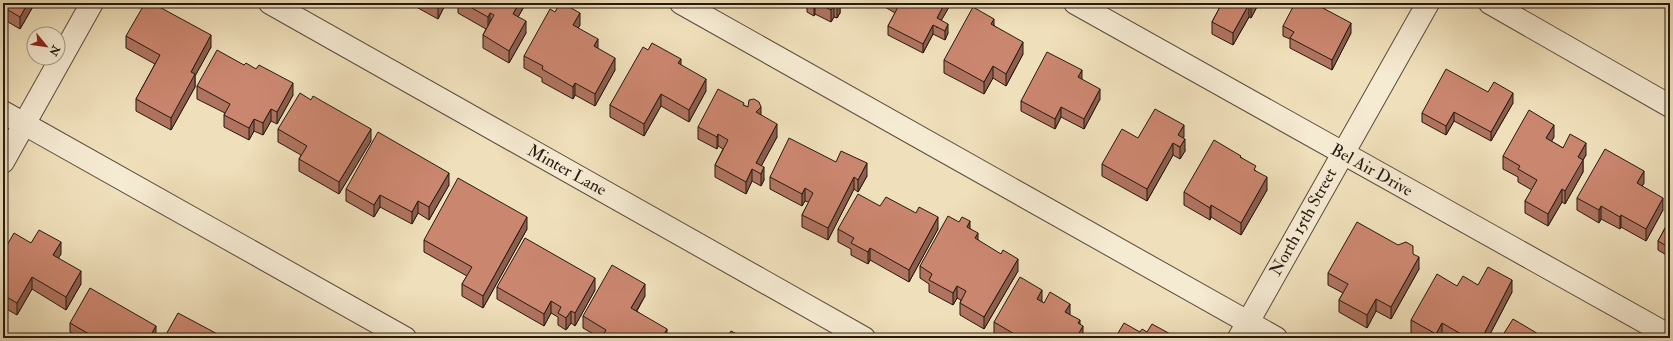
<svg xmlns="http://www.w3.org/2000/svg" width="1673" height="341" font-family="'IM FELL Double Pica',serif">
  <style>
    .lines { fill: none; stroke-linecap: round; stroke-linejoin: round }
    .minor-casing { stroke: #584b3a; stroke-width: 24 }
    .minor { stroke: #f5ead2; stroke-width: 22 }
    .wall { fill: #af735f; stroke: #251a10 }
    .shaded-wall { fill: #8e5e4e; stroke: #251a10 }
    .building { fill: #cb866f; stroke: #251a10 }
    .labels { text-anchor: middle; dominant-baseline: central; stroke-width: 3; stroke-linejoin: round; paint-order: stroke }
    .street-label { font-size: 17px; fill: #251a10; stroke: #f5ead2 }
  </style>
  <rect width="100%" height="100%" fill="#efdfba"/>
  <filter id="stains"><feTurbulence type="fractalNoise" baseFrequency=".005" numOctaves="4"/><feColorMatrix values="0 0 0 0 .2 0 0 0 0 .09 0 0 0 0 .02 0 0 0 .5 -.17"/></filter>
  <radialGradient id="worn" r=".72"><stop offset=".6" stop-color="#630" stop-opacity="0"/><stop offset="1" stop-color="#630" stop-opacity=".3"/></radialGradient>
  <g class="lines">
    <defs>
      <path id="minor" d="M270 3 864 338
        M681 3 1276 338
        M1075 3 1670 336
        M1490 3 1670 106
        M3 112 405 338
        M3 162 92 3
        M1239 338 1428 3"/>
    </defs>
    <use href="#minor" class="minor-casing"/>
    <use href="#minor" class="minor"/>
  </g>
  <path class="wall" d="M3 3H35L20 29 3 19Z
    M409 3H446L438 19Z
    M458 3H526L518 17 526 33 509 63 483 48V35L486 29 458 13Z
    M797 3H842L840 7V13L837 18 834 17 831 22 815 14 814 16 807 12V8Z
    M880 3H949V7L941 20 948 33 945 40 933 34 923 53 888 35V26L895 13 880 4Z
    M1209 3H1259L1251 18 1249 17 1233 45 1212 34V22L1220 7 1219 6V8Z
    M1324 3V9L1351 33 1332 70 1290 48V39L1283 36V26Z
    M580 25 578 28 598 48 615 70 595 106 575 95 573 99 542 82V78L524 68V56Z
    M994 25 1023 54 1006 86 993 78 984 94 944 73V60Z
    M126 36 211 47 195 76V87L171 130 136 111V99L155 64 126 48Z
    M648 50 681 65 706 91 689 122 661 106 644 136 610 117V105Z
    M1082 79 1100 99 1084 129 1061 117 1055 129 1021 111V101Z
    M197 86 293 95 277 124 271 121 263 135 254 131 249 140 224 127V115L225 113 197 99Z
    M1488 92 1513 103 1491 141 1454 121 1446 135 1422 122V113Z
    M744 105 761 115 777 137 761 166 764 180 761 186 752 181 746 194 715 177V165L723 149 718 146 717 149 698 139V127Z
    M278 129 371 141 339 194 299 171V159L301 155 278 142Z
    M1554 137 1551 141 1563 148 1586 155 1583 160V172L1565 204 1562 202 1548 226 1525 213V201L1532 190 1518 182V177L1503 169V156Z
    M1138 138H1183L1185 151 1180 159 1173 155 1147 201 1102 176V164Z
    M1241 157 1256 171 1267 190 1241 235 1211 217 1210 220 1184 205V192Z
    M836 162 867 176 858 192 854 189 828 240 802 227V215L809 202 805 201 802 206 770 189V177Z
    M1644 183 1642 186 1663 210 1646 241 1621 227 1620 229 1601 219 1599 223 1577 210V198Z
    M449 185 429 220 418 213 412 224 380 207 374 217 346 201V189Z
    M880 206 938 229 909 282 870 260 868 264 851 255V249L838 242V229Z
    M1670 219V257L1658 250V241Z
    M970 228 978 240 1018 271 984 329 960 315V303L961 300 957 298 953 305 929 292V284L920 278V266Z
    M527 229 483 308 462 296V284L467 276 424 252V240Z
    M31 243 61 254 58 258 81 284 66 310 32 289 17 315 3 307V252Z
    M1413 254 1419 269 1391 319 1376 311 1367 328 1339 312V300L1343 293 1328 285V273Z
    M1478 285 1512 292 1488 338H1446L1442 336 1441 338H1421L1411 333V320Z
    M497 287 595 290 575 326 571 323 566 330 558 325V317L551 313 544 326 497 299Z
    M645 296 637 311 667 338H600L583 328V316Z
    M1042 302 1070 315 1080 325 1083 338H1000L994 335V322Z
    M70 323 156 335 155 338H79L70 332Z"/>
  <path class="shaded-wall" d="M28 3H35L20 29V17Z
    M440 3H446L438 19V7Z
    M519 3H526L513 26V14Z
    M814 3H815V14L814 16Z
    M837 3H842L840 7V13L837 18Z
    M945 3H949V7L937 28V18Z
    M1252 3H1259L1251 18V6Z
    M1323 3H1324V11L1321 7Z
    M1249 4V17L1233 45V33Z
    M834 5V17L831 22V10Z
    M490 13V25L488 29V17Z
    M580 13V25L573 37V25Z
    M994 19V31L991 24Z
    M526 21V33L509 63V51Z
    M1351 23V33L1332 70V60Z
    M948 24V33L945 40V31Z
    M933 25V34L923 53V44Z
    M211 35V47L195 76V87L171 130V118L191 72Z
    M598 39V51L594 46Z
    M1023 42V54L1006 86V74Z
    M615 58V70L595 106V94Z
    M681 59V71L678 63Z
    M993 66V78L984 94V82Z
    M1082 70V80L1078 77Z
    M706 79V91L689 122V110Z
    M293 83V95L277 124V112Z
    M575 83V95L573 99V87Z
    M1100 89V99L1084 129V119Z
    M1513 93V103L1491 141V132Z
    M661 94V106L644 136V124Z
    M761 107V119L756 112Z
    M1061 107V117L1055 129V119Z
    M271 109V121L263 135V123Z
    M1454 112V121L1446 135V126Z
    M254 119V131L249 140V128Z
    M777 124V137L758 172 756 163Z
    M1184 125V137L1178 147V135Z
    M1554 125V137L1546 151V138Z
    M371 129V141L339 194V182Z
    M718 134V146L717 149V137Z
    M1185 139V151L1180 159V147Z
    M1173 143V155L1147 201V189Z
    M1586 143V155L1583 160V172L1565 204V191L1578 157Z
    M867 163V176L858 192V180Z
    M764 167V180L761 186V174Z
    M752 169V181L746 194V182Z
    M1644 171V183L1637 195V183Z
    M449 173V185L429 220V207Z
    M854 177V189L828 240V228Z
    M1267 177V190L1241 235V223Z
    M805 188V201L802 206V194Z
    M1562 189V202L1548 226V214Z
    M380 195V207L374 217V205Z
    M1663 198V210L1646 241V229Z
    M418 201V213L412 224V212Z
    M1211 205V217L1210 220V208Z
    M1601 206V219L1599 223V210Z
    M1621 215V227L1620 229V217Z
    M527 217V229L483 308V296Z
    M938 217V229L909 282V270Z
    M970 221V233L967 227Z
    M978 233V245L975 238Z
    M61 242V254L53 267V255Z
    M870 248V260L868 264V252Z
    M1419 257V269L1391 319V307Z
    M1018 259V271L984 329V317Z
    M81 271V284L66 310V297Z
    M32 277V289L17 315V303Z
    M595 278V290L575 326V313Z
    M1512 280V292L1488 338H1482Z
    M645 284V296L631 320V308Z
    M957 286V298L953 305V293Z
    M1042 290V302L1037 299Z
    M1376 299V311L1367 328V315Z
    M551 301V313L544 326V314Z
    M1070 304V316L1065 312Z
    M571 311V323L566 330V318Z
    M1080 320V331L1083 326V338H1076L1078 323Z
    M1442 323V336L1441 338H1436V334Z
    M156 326V335L155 338H149Z
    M667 329V338H662Z"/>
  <path class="building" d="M3 3H28L20 17 3 7Z
    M145 3H152L211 35 191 72 195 74 171 118 136 99 160 55 126 36Z
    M431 3H440L438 7Z
    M463 3H519L513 14 526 21 509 51 483 35 494 15 490 13 488 17Z
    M560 3H562L580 13 573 25 598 39 594 46 615 58 595 94 575 83 573 87 542 69 543 66 524 56 550 9 555 12Z
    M817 3H838L837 6 834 5 831 10Z
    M895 3H945L937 18 948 24 945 31 933 25 923 44 888 26 899 5Z
    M1222 3H1252L1251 6 1249 4 1233 33 1212 22Z
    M1295 3H1323L1321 7 1351 23 1332 60 1290 38 1294 32 1283 26Z
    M973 7 994 19 991 24 1023 42 1006 74 993 66 984 82 944 60Z
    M652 43 681 59 678 63 706 79 689 110 661 94 644 124 610 105 643 47 648 50Z
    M217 50 244 65 246 63 256 69 259 65 293 83 277 112 271 109 263 123 254 119 249 128 224 115 230 104 197 86Z
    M1047 52 1082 70 1078 77 1100 89 1084 119 1061 107 1055 119 1021 101Z
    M1446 69 1488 92 1494 82 1513 93 1491 132 1454 112 1446 126 1422 113Z
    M718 89 744 103 743 105 748 107 749 100 754 99 759 102 761 107 756 112 777 124 756 163 764 167 761 174 752 169 746 182 715 165 728 140 718 134 717 137 698 127Z
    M300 93 311 100 313 96 371 129 339 182 299 159 307 146 278 129Z
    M1155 109 1184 125 1178 135 1185 139 1180 147 1173 143 1147 189 1102 164 1122 129 1138 138Z
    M1529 110 1554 125 1546 138 1563 148 1570 134 1586 143 1578 157 1583 160 1565 191 1562 189 1548 214 1525 201 1537 180 1518 169 1520 166 1503 156Z
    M378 132 449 173 429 207 418 201 412 212 380 195 374 205 346 189Z
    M789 138 836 162 841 151 867 163 858 180 854 177 828 228 802 215 813 193 805 188 802 194 770 177Z
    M1214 140 1241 156 1240 157 1256 166 1254 170 1267 177 1241 223 1211 205 1210 208 1184 192Z
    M1605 149 1644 171 1637 183 1663 198 1646 229 1621 215 1620 217 1601 206 1599 210 1577 198Z
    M458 178 527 217 483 296 462 284 472 267 424 240Z
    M858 194 880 206 886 197 916 213 919 207 938 217 909 270 870 248 868 252 851 243 854 238 838 229Z
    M948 216 959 222 962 217 970 221 967 227 978 233 975 238 1001 254 1003 250 1018 259 984 317 960 303 966 291 957 286 953 293 929 280 932 274 920 266Z
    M1670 219V248L1658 241Z
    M1357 222 1398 245 1406 242 1413 246V254L1419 257 1391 307 1376 299 1367 315 1339 300 1348 284 1328 273Z
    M39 230 61 242 53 255 81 271 66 297 32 277 17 303 3 295V252L14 233 31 243Z
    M525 238 595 278 575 313 571 311 566 318 558 313 561 307 551 301 544 314 497 287Z
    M612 265 645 284 631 308 667 329 662 338H601L606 330 583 316Z
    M1488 267 1512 280 1482 338H1468L1442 323 1436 334 1411 320 1437 274 1457 286 1463 276 1478 285Z
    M1020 277 1042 290 1037 299 1044 303 1050 292 1070 304 1065 312 1080 320 1078 323 1083 326 1076 338H1021L994 322Z
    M90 288 156 326 149 338H96L70 323Z
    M178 313 225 338H164Z
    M1513 319 1540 335 1541 333 1551 338H1501Z
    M1124 323 1140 332 1142 329 1147 332 1152 324 1174 336 1173 338H1115Z
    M731 331 744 338H727Z
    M1106 334 1114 338H1104Z"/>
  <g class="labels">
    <g class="street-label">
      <text transform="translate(567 170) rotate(29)">Minter Lane</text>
      <text transform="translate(1372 170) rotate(29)">Bel Air Drive</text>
      <text transform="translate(1303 222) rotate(-61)">North 15th Street</text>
    </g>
  </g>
  <rect width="1673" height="341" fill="none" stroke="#efdfba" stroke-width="16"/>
  <rect x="4" y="4" width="1665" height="333" fill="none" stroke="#251a10" stroke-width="2"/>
  <rect x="8" y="8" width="1657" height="325" fill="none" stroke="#251a10"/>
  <g transform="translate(46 46) rotate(119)"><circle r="19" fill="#f5ead2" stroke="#a29784"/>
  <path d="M0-3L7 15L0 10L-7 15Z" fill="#8f2418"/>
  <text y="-6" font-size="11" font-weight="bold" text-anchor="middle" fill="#251a10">N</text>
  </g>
  <rect width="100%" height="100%" filter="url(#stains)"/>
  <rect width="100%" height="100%" fill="url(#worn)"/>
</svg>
